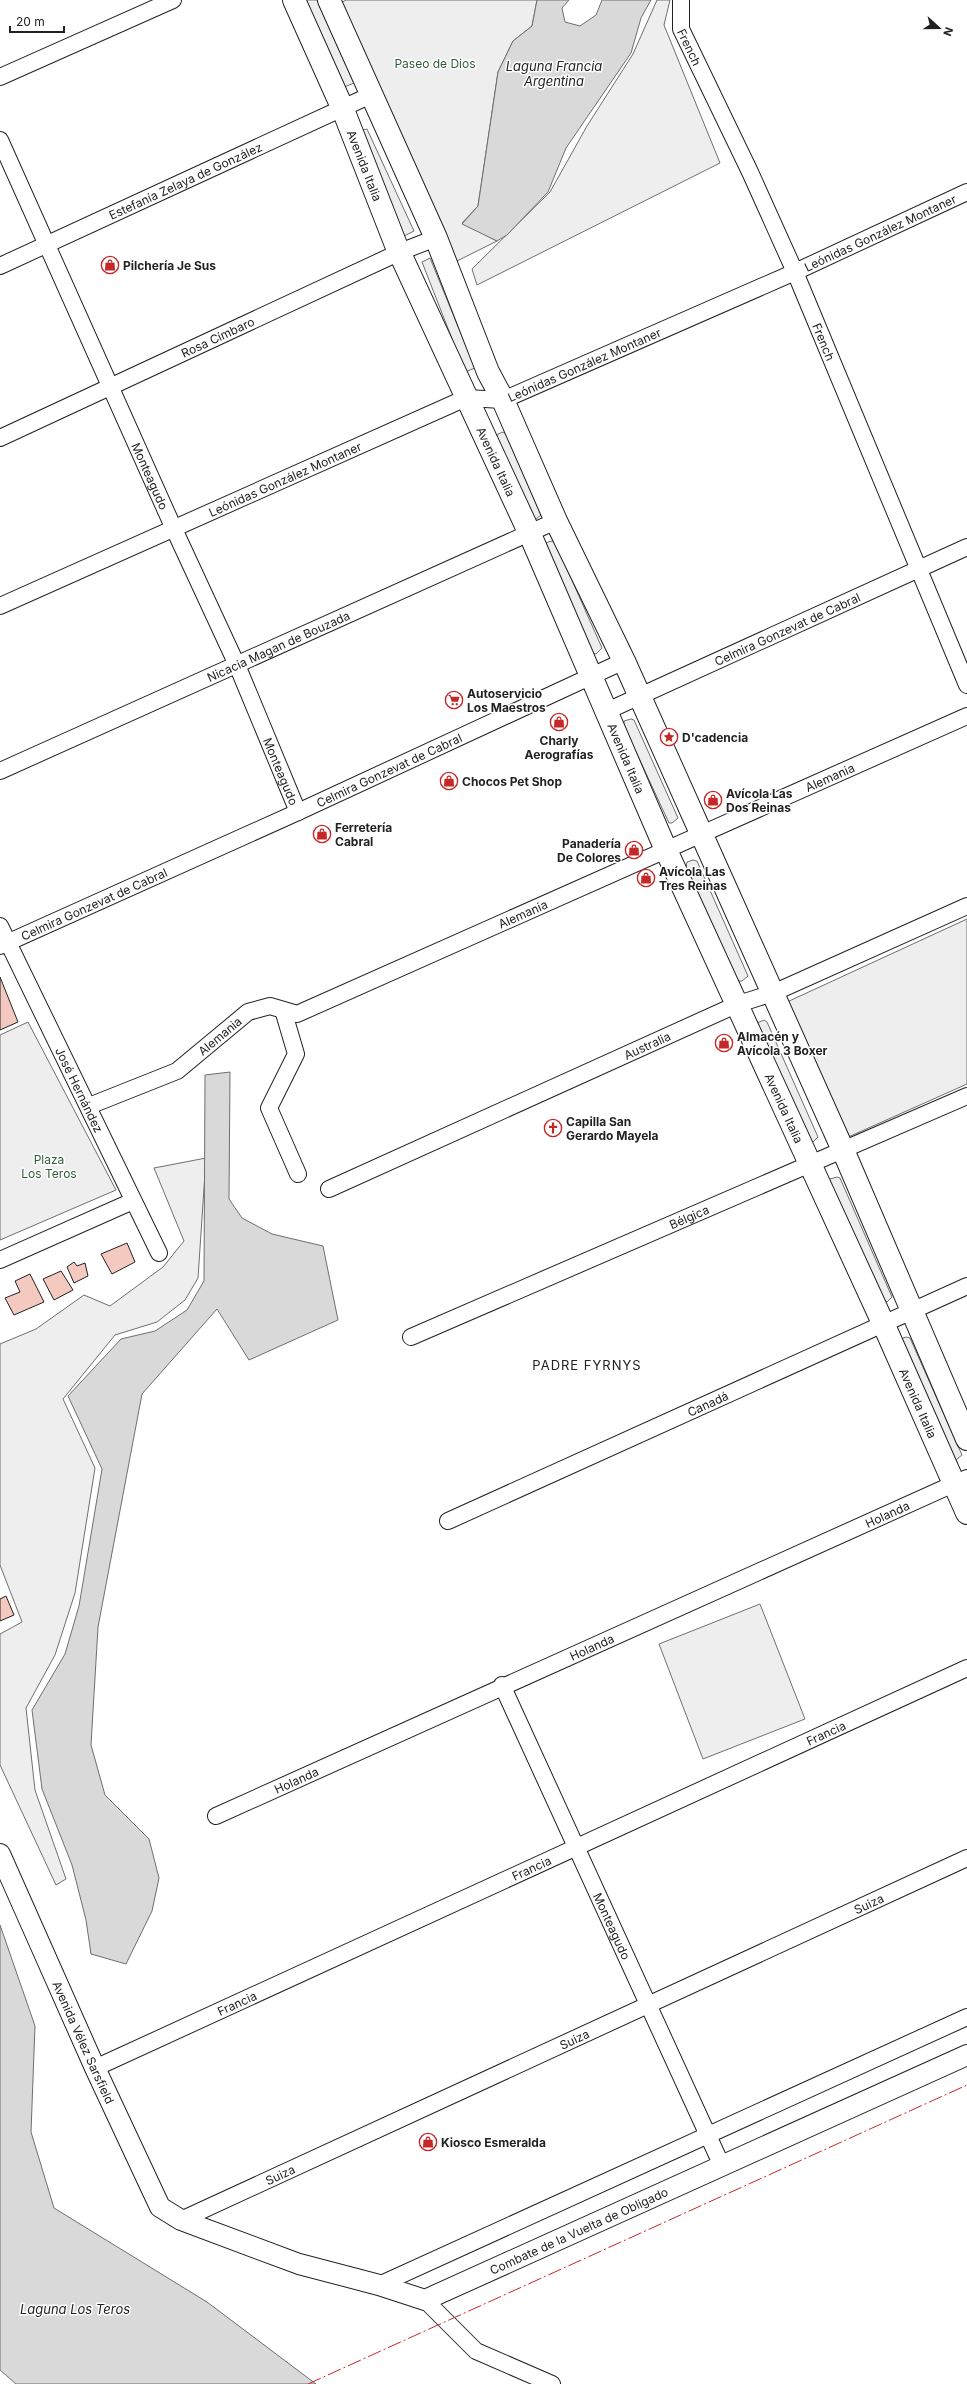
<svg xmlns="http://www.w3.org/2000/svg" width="967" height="2384" font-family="Inter,sans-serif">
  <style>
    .green { fill: #eee; stroke: #6f6f6f }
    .water { fill: #d9d9d9; stroke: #6f6f6f }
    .building { fill: #f3c9c0; stroke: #222 }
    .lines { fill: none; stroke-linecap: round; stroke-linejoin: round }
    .minor-casing { stroke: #222; stroke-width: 18 }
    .tertiary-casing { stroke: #222; stroke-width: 22 }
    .secondary-casing { stroke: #222; stroke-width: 24 }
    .minor { stroke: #fff; stroke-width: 16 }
    .tertiary { stroke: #fff; stroke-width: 20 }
    .secondary { stroke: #fff; stroke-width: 22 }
    .power { stroke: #c62828; stroke-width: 1; stroke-dasharray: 14 3 2 3; stroke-linecap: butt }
    .labels { text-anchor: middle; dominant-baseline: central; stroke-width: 3; stroke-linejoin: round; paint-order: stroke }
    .street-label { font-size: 12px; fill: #222; stroke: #fff }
    .park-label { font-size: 12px; fill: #2f5e38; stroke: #fff }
    .poi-label { font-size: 12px; font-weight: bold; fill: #222; stroke: #fff; text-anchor: start }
    .water-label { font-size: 13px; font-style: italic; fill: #222; stroke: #fff }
    .neighbourhood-label { font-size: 13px; letter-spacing: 1px; fill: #222; stroke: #fff }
  </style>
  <rect width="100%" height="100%" fill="#fff"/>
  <path class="green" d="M305 0H317L354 83 342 88Z
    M346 0H537L532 26 513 41 498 72 478 206 462 223 497 241 455 262 337 5Z
    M657 0H670L664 25 720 163 477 285 472 269 550 192 587 126 633 54Z
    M367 129 414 231 404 236 358 131Z
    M430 258 475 368 465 372 422 262Z
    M503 432 506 434 541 515 536 519 532 518 496 439 498 434Z
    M552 541 555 542 602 648 596 654 593 653 545 543Z
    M631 719 634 720 678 818 672 823H669L624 726V721Z
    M693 860 697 861 748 976 742 981H738L686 867 687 862Z
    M967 919V1084L846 1138 787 1002Z
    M764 1020 767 1022 818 1137 813 1142 809 1141 757 1023Z
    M28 1022 116 1190 0 1240V1035Z
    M206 1158 198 1278 185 1300 157 1322 115 1335 63 1399 95 1468 75 1593 55 1655 26 1708 35 1790 66 1879 56 1885 0 1765V1634L22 1622 0 1565V1344L36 1329 84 1295 110 1306 163 1267 184 1241 154 1168Z
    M837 1177 840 1178 892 1297 887 1302 883 1301 829 1184 830 1179Z
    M906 1337 910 1338 962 1455 956 1460H953L900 1339Z
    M760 1604 805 1719 703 1759 659 1644Z"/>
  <path class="water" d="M537 0H569L562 8 565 22 580 26 596 15 602 0H651L641 18 631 53 566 148 548 192 507 235 497 241 462 224 478 206 498 72 513 41 532 26Z
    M230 1072 229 1199 242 1218 272 1234 323 1246 338 1320 249 1360 217 1309 142 1394 98 1627 91 1745 105 1795 149 1839 159 1878 152 1911 126 1964 91 1954 86 1920 72 1865 42 1789 32 1710 65 1654 79 1606 102 1469 68 1396 121 1339 155 1331 187 1310 204 1281 205 1075Z
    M0 1925 35 2026 31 2132 54 2208 207 2302 316 2384H16L0 2370Z"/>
  <path class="building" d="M0 977 18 1022 0 1030Z
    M127 1243 135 1262 112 1274 101 1254Z
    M74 1262 77 1266 85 1263 88 1276 74 1283 67 1267Z
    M61 1271 73 1290 54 1300 43 1279Z
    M30 1274 44 1302 14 1315 5 1298 20 1292 15 1281Z
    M6 1596 14 1615 0 1621V1599Z"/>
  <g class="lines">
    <defs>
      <g id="minor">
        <path id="s1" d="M681 0V29L750 172 795 272 967 685"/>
        <path d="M0 77 173 0"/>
        <path id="s2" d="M0 140 174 529 237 665 298 812"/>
        <path id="s3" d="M0 266 371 95"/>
        <path id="s4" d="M0 438 400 252 436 238"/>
        <path id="s5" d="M0 606 466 398 503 400 795 272 967 192"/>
        <path id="s6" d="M607 711 967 547"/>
        <path id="s7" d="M0 771 556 521"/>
        <path id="s8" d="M0 926 159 1253"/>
        <path id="s9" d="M0 946 298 812 624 661"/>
        <path d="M283 1010 296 1054 269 1108 298 1174"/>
        <path id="s10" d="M89 1106 177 1071 248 1012 270 1006 297 1014 967 716"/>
        <path id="s11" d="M329 1189 738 1004 773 993 967 906"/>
        <path d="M0 1260 133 1201"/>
        <path id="s12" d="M411 1337 967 1096"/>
        <path id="s13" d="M448 1521 967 1286"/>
        <path id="s14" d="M502 1685 722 2166"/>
        <path id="s15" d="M216 1816 967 1478"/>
        <path id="s16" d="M95 2068 967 1668"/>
        <path id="s17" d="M181 2220 967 1858"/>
        <path d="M379 2285 967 2017"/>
        <path d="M425 2300 476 2351 552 2384"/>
      </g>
      <g id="tertiary">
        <path id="s18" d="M0 1854 95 2068 160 2207 181 2220 299 2264 379 2285 425 2300 967 2055"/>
      </g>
      <g id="secondary">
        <path id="s19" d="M294 0 342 107 396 245 529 532 666 850 883 1323 967 1513"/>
        <path d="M329 0 436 238 488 372 503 400 556 521 624 661 701 833 843 1150 967 1439"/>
      </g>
    </defs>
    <use href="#minor" class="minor-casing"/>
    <use href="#tertiary" class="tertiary-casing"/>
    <use href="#secondary" class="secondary-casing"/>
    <use href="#minor" class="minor"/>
    <use href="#tertiary" class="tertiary"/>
    <use href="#secondary" class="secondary"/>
    <path class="power" d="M308 2384 967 2085"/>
  </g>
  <defs>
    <symbol id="shop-ring" viewBox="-11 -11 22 22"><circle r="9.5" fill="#fff" stroke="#c62828" stroke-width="1.5"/><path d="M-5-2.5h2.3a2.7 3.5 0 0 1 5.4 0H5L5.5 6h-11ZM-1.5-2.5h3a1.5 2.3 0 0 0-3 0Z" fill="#c62828"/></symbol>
    <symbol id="supermarket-ring" viewBox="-11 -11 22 22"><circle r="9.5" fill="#fff" stroke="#c62828" stroke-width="1.5"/><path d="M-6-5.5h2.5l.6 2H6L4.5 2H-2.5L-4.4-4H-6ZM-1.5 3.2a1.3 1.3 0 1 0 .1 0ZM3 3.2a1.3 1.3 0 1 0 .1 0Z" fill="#c62828"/></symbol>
    <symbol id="sight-ring" viewBox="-11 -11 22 22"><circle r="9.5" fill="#fff" stroke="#c62828" stroke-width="1.5"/><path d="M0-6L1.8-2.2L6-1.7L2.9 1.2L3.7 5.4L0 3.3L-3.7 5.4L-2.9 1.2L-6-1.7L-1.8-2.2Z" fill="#c62828"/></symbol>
    <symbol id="church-ring" viewBox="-11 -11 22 22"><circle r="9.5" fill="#fff" stroke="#c62828" stroke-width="1.5"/><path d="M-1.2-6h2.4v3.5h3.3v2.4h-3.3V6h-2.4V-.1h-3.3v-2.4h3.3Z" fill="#c62828"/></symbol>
  </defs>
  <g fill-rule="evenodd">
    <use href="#shop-ring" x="100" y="255" width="20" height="20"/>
    <use href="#supermarket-ring" x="444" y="690" width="20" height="20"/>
    <use href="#shop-ring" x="549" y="712" width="20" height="20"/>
    <use href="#sight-ring" x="659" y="727" width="20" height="20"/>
    <use href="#shop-ring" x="439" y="771" width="20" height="20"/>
    <use href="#shop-ring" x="703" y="790" width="20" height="20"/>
    <use href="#shop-ring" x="312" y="824" width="20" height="20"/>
    <use href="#shop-ring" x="624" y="840" width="20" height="20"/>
    <use href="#shop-ring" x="636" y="868" width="20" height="20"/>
    <use href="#shop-ring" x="714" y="1033" width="20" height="20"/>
    <use href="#church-ring" x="543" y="1118" width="20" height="20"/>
    <use href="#shop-ring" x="418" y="2132" width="20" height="20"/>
  </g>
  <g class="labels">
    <g class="street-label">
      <text stroke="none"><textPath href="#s1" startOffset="49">French</textPath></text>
      <text stroke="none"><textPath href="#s19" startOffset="180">Avenida Italia</textPath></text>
      <text stroke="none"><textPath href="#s3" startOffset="204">Estefanía Zelaya de González</textPath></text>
      <text stroke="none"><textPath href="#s5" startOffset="960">Leónidas González Montaner</textPath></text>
      <text stroke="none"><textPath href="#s4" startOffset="240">Rosa Címbaro</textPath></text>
      <text stroke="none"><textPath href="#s1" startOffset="373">French</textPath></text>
      <text stroke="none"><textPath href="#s5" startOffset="636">Leónidas González Montaner</textPath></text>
      <text stroke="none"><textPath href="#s19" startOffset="504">Avenida Italia</textPath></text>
      <text stroke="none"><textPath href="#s2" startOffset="368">Monteagudo</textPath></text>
      <text stroke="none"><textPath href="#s5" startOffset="312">Leónidas González Montaner</textPath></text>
      <text stroke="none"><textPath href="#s6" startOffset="198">Celmira Gonzevat de Cabral</textPath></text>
      <text stroke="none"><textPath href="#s7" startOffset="305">Nicacia Magan de Bouzada</textPath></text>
      <text stroke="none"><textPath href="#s19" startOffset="828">Avenida Italia</textPath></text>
      <text stroke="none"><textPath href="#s9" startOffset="427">Celmira Gonzevat de Cabral</textPath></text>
      <text stroke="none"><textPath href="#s2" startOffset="691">Monteagudo</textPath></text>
      <text stroke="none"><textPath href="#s10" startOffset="821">Alemania</textPath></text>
      <text stroke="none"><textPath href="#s9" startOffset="103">Celmira Gonzevat de Cabral</textPath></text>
      <text stroke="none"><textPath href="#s10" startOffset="485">Alemania</textPath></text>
      <text stroke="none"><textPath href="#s10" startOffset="150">Alemania</textPath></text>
      <text stroke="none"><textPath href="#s11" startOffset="349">Australia</textPath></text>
      <text stroke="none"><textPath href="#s8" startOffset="182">José Hernández</textPath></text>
      <text stroke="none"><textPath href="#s19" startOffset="1212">Avenida Italia</textPath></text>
      <text stroke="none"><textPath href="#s12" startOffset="303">Bélgica</textPath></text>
      <text stroke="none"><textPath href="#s13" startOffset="285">Canadá</textPath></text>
      <text stroke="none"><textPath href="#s19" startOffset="1536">Avenida Italia</textPath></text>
      <text stroke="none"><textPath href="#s15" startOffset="736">Holanda</textPath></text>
      <text stroke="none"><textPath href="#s15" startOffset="412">Holanda</textPath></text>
      <text stroke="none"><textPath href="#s16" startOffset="804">Francia</textPath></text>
      <text stroke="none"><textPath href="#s15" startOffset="88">Holanda</textPath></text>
      <text stroke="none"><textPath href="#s16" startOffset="480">Francia</textPath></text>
      <text stroke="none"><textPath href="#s17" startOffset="757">Suiza</textPath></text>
      <text stroke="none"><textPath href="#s14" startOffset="265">Monteagudo</textPath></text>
      <text stroke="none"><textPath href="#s16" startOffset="156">Francia</textPath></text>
      <text stroke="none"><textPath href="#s17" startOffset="433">Suiza</textPath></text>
      <text stroke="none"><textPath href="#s18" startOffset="206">Avenida Vélez Sarsfield</textPath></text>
      <text stroke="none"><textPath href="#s17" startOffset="109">Suiza</textPath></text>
      <text stroke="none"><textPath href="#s18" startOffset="838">Combate de la Vuelta de Obligado</textPath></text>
    </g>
    <g class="park-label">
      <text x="435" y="63">Paseo de Dios</text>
      <text x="49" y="1159">Plaza<tspan x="49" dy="14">Los Teros</tspan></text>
    </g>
    <g class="poi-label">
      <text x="123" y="265">Pilchería Je Sus</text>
      <text x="467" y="693">Autoservicio<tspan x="467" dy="14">Los Maestros</tspan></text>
      <text x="682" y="737">D'cadencia</text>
      <text x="559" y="740" text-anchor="middle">Charly<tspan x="559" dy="14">Aerografías</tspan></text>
      <text x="462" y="781">Chocos Pet Shop</text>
      <text x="726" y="793">Avícola Las<tspan x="726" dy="14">Dos Reinas</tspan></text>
      <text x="335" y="827">Ferretería<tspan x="335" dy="14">Cabral</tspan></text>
      <text x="621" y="843" text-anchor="end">Panadería<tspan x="621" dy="14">De Colores</tspan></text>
      <text x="659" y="871">Avícola Las<tspan x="659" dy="14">Tres Reinas</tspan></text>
      <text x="737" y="1036">Almacén y<tspan x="737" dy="14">Avícola 3 Boxer</tspan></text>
      <text x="566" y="1121">Capilla San<tspan x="566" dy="14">Gerardo Mayela</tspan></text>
      <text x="441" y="2142">Kiosco Esmeralda</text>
    </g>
    <g class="water-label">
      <text x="554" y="66">Laguna Francia<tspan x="554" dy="15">Argentina</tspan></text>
      <text x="75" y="2309">Laguna Los Teros</text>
    </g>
    <g class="neighbourhood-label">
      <text x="587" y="1365">PADRE FYRNYS</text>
    </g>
  </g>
  <g transform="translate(939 28) rotate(111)" stroke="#ffffff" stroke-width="3" paint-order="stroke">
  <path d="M0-3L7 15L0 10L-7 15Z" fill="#222222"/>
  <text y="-6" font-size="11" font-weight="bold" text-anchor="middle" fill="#222222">N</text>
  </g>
  <path d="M10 26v6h54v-6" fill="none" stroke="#222222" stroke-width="2"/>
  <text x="16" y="26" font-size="12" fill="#222222" stroke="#ffffff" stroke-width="3" paint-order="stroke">20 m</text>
</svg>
